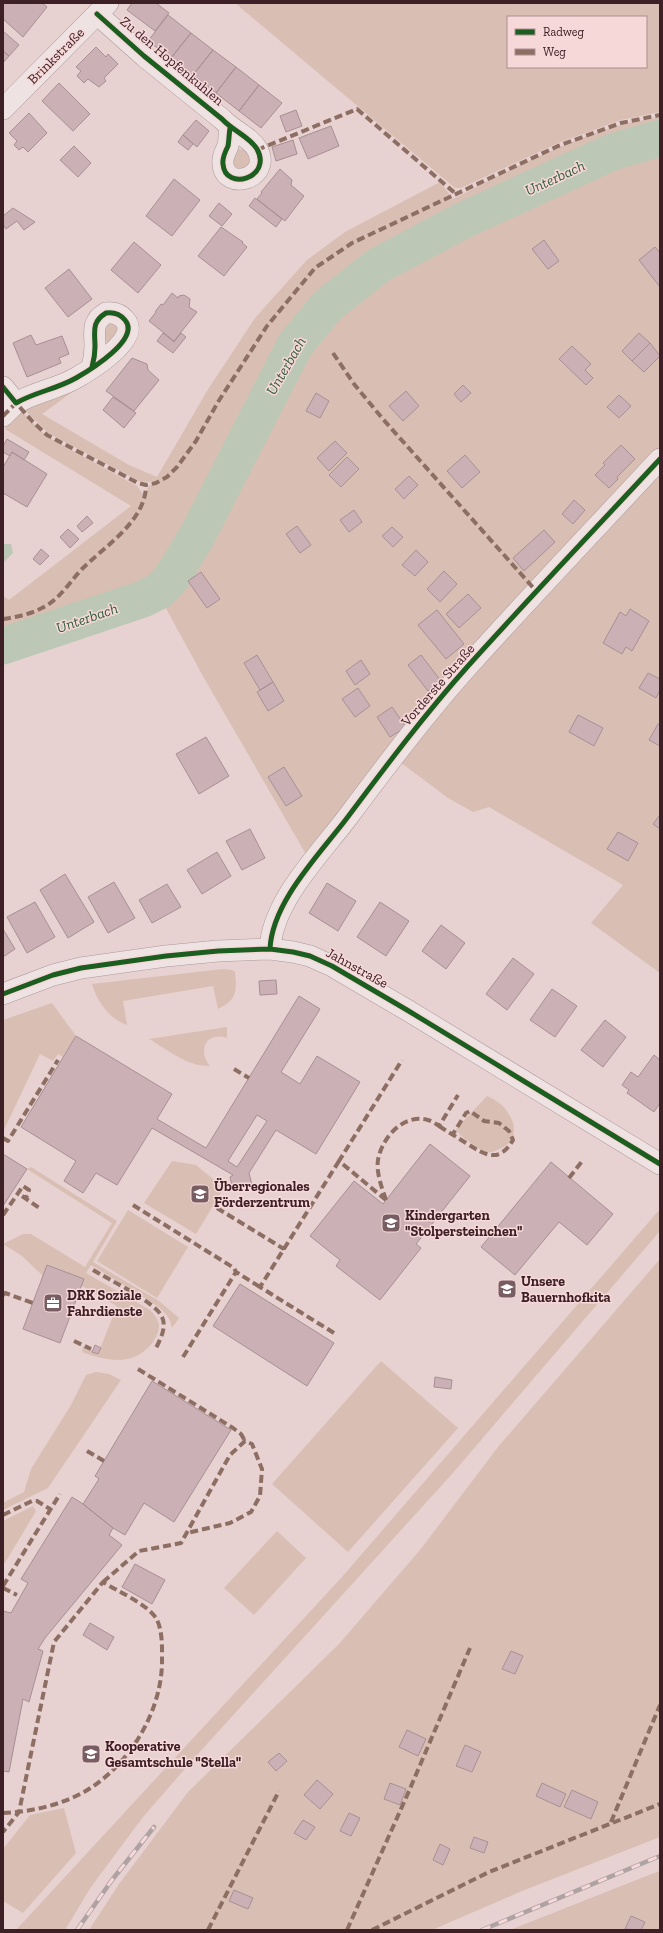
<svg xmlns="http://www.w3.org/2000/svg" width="663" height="1933" font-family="'Zilla Slab',serif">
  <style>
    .green { fill: #d9bfb3; fill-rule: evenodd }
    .water { fill: #bcc8b5 }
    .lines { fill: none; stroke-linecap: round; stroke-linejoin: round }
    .river { stroke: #bcc8b5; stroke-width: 37 }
    .building { fill: #cbb1b6; stroke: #a88f94; fill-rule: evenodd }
    .minor-casing { stroke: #ac999b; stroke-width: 22 }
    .minor { stroke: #efe2e2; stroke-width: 21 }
    .rail-casing { stroke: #aea2a3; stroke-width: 4.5 }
    .rail { stroke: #f7d8d8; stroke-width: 3; stroke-dasharray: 9; stroke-linecap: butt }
    .quiet { stroke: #8d6e63; stroke-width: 4; stroke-dasharray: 8 4; stroke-linecap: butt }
    .cycleway-casing { stroke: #f7d8d8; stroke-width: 8 }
    .cycleway { stroke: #1b5e20; stroke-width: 5 }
    .labels { text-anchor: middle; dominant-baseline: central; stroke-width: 3; stroke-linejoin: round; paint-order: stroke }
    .street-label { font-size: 14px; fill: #3c2026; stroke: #f7d8d8 }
    .poi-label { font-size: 14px; font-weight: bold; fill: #3c2026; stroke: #f7d8d8; text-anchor: start }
    .water-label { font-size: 15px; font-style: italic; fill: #2f5c39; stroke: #f7d8d8 }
  </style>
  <rect width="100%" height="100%" fill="#e7d1d1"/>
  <path class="green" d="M235 3H660V112L621 120 558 143 461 188H455ZM508 17H646V67H508Z
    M660 117V973L591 923 623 885 489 807 473 812 448 798 400 762 307 856 204 678 163 603 3 660V596L9 600 131 506 5 429 20 410 46 436 137 486 143 494 154 481 147 482 139 481 48 433 23 408 75 390 42 414 129 465 157 477 207 391 255 318 307 260 345 232 440 182 453 199C504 172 566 141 621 125 634 121 647 120 660 117Z
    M238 149 246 150 249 152 252 166 235 171 230 157Z
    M107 321 122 328 111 343 104 341 99 331Z
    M223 969 232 970 235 972C237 991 237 1000 218 1009L213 986 123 1001 127 1025C109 1019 97 1001 92 984Z
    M52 1003 76 1036 63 1057 58 1054 53 1061 40 1054 3 1132V1020Z
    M227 1027V1038C206 1031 197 1051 210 1066 188 1067 168 1050 149 1039Z
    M487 1096C510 1104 529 1139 497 1150 494 1152 488 1153 485 1152 481 1151 477 1147 474 1145 466 1140 461 1137 456 1129Z
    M172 1161 196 1165 224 1188 196 1234 144 1203Z
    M31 1167 117 1221 93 1262 159 1301 179 1318 172 1328C170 1317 165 1312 156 1305L91 1265 86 1273 150 1310C154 1314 158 1319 159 1325 159 1341 142 1357 127 1359 113 1362 96 1357 82 1352L83 1346 98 1354 117 1306 82 1286 84 1279 47 1265 43 1276 22 1256 3 1244 23 1234H31L85 1267 112 1223 27 1169Z
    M660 1209V1231L452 1474 197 1755 143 1817 91 1887 65 1930H16L342 1577Z
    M128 1210 188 1247 157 1298 97 1261Z
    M660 1259V1837L522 1891 432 1930H89L119 1884 188 1792 339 1644 420 1550 498 1447Z
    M381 1361 458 1428 348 1552 272 1484Z
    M96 1372 109 1374 121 1380 48 1488 3 1510V1503L24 1492 31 1469 71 1405 86 1375Z
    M33 1506 36 1511 3 1566V1521Z
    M277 1531 306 1558 254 1615 224 1588Z
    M64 1808 76 1853 23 1913 3 1901V1849L30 1815Z
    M660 1871V1930H510L649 1875Z"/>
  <path class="water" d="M3 544H11L13 553 3 563Z"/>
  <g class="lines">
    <path class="river" d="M3 646 143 599 159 591 172 577 197 536 295 345 327 306 379 265 464 220 612 152 660 138"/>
  </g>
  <path class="building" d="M3 3H42L47 7 23 37 3 19Z
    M132 3H156L169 13 155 31 127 10Z
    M168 15 191 33 171 58 148 41Z
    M3 31 19 45 9 56 3 51Z
    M191 33 213 50 193 75 171 58Z
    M96 47 106 57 108 54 118 64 104 78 106 81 99 87 88 79 84 83 77 76 81 71 76 67Z
    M213 50 236 67 216 93 193 75Z
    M3 51 9 56 3 63Z
    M236 67 259 85 239 111 216 93Z
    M59 83 90 114 73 131 42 101Z
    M259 85 282 103 261 128 239 111Z
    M296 110 302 126 286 132 280 116Z
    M29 113 47 133 28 152 23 147 19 150 14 145 17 141 9 133Z
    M196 120 209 131 197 147 183 135Z
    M331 126 339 146 308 159 299 138Z
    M183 135 193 144 188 150 178 142Z
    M293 140 297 154 276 161 272 147Z
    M74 146 91 163 78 177 60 160Z
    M280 169 292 180 291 185 304 196 285 221 257 199 262 193 261 192Z
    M174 179 200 200 172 236 146 216Z
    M255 198 282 219 276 227 249 206Z
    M219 203 232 214 222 226 209 216Z
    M13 208 35 222 24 230 17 221 6 229 3 225V216Z
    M221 227 243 242 242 243 247 247 224 276 198 256Z
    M544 240 559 261 548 269 532 249Z
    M134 242 161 265 138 293 111 270Z
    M655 247 660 253V287L639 260Z
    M69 269 92 299 68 317 45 288Z
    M172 293 178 298 179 296 184 295 190 299 189 307 197 312 174 341 149 321 156 312H155L161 304 163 305Z
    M163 333 174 342 181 333 186 337 173 353 157 341Z
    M639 333 650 343 632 361 622 351Z
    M31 335 36 345 62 336 69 354 59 358 61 363 27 377 13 343Z
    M650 343 660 356 644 372 632 361Z
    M572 346 591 364 585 370 593 378 586 385 559 359Z
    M132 358 147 364 148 370 159 380 134 411 106 391Z
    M463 385 471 393 461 402 454 394Z
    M406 391 419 406 403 421 389 406Z
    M316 393 329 401 320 418 306 411Z
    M619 395 631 406 619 418 607 407Z
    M113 397 136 413 124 428 103 410Z
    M7 439 29 452 24 460 12 452 10 456 3 452V446Z
    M335 441 347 453 329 471 317 458Z
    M621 445 635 459 617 477 618 479 609 488 595 475 605 465 603 463Z
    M12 452 47 474 27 507 3 493V467Z
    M465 455 480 472 462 488 447 471Z
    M347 457 359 469 341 487 329 475Z
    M409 476 418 485 404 499 395 489Z
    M574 500 585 510 573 524 562 514Z
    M354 510 362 522 349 532 340 520Z
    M87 516 93 523 82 532 77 526Z
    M297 526 311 545 300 553 286 534Z
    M392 527 403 537 393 547 382 536Z
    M68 529 79 539 70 548 60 537Z
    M544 530 555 542 524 571 513 558Z
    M41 549 49 556 40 565 33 559Z
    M416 550 428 562 415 576 402 565Z
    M444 571 457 584 440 602 427 589Z
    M201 572 220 599 207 608 188 581Z
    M468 594 481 608 459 628 446 614Z
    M630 609 649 621 632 651 626 647 622 654 603 643 620 612 626 616Z
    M437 610 464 644 446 659 418 625Z
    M257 655 273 682 260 690 244 663Z
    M421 655 441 681 428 691 408 665Z
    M361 660 370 674 355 685 346 671Z
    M648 673 660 679V690L656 698 639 688Z
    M273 682 284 701 268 711 257 692Z
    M358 688 370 706 355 717 342 699Z
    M392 707 406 727 390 737 377 717Z
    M578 715 603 728 594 746 569 732Z
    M658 724 660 725V746L649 740Z
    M206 737 229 776 199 794 176 754Z
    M284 767 302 796 286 806 268 777Z
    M660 815V829L653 824Z
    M250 829 265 858 242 870 226 841Z
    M618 832 638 843 628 861 607 849Z
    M217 852 231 876 202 894 187 870Z
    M65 874 94 922 68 938 40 890Z
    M114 882 135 918 108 933 88 897Z
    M327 883 356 901 338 931 309 913Z
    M167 884 181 907 152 923 139 900Z
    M35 902 55 937 27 953 7 917Z
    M380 902 409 921 386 956 357 937Z
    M441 925 465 943 446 969 422 951Z
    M3 929 15 949 3 957Z
    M513 958 534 974 507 1010 486 994Z
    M276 980 277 994 260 995 259 981Z
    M552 989 577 1006 555 1037 530 1020Z
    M299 996 320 1009 281 1072 300 1084 317 1056 360 1082 316 1154 276 1130 249 1173 252 1185 233 1190 230 1177 233 1175 152 1128 117 1185 96 1173 83 1193 64 1181 76 1161 21 1127 76 1036 172 1094 157 1119 206 1148ZM257 1115 267 1121 237 1167 228 1161Z
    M605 1020 626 1037 603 1067 581 1050Z
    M654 1055 660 1060V1103L654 1112 627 1093 629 1090 622 1085 631 1072 638 1077Z
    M430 1144 470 1176 416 1244 421 1248 380 1300 336 1266 340 1260 310 1236 354 1181 383 1204Z
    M3 1154 27 1169 3 1206Z
    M551 1162 613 1214 587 1245 559 1222 515 1275 481 1247Z
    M47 1265 84 1279 60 1343 23 1329Z
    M240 1284 334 1343 307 1386 213 1326Z
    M95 1345 101 1348 98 1354 92 1352Z
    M435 1377 452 1380 451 1389 434 1387Z
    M152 1381 231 1430 174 1522 144 1503 125 1535 113 1528 83 1504 99 1479 95 1476Z
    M72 1497 83 1504 113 1528 109 1535 122 1545 45 1638 38 1649 43 1651 29 1702 23 1699 9 1772 3 1771V1611L11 1613 28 1583 21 1579Z
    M135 1564 165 1580 152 1604 122 1587Z
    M90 1623 114 1637 107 1650 83 1635Z
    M511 1651 523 1656 515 1674 502 1669Z
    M407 1730 426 1739 418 1756 399 1747Z
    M465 1745 481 1752 472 1772 456 1766Z
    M279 1753 287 1761 276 1771 268 1762Z
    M317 1780 333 1794 320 1809 304 1795Z
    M390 1783 406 1789 400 1805 384 1799Z
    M542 1783 566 1794 560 1807 536 1796Z
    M572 1790 598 1802 591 1819 564 1807Z
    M349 1813 360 1818 351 1836 340 1831Z
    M303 1820 315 1827 306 1840 294 1833Z
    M474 1837 488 1842 484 1853 470 1848Z
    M440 1844 450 1849 443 1865 433 1860Z
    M234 1890 253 1898 248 1909 229 1901Z
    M631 1916 645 1922 641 1930 625 1929Z"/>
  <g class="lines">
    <defs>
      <path id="minor" d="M97 14 144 56 222 119C233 131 250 137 257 149 273 178 225 192 223 164 222 158 225 152 228 146 229 141 229 134 230 128
        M3 109 108 3
        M3 387 16 403C35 392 57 389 76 378 90 370 141 339 125 320 120 314 113 312 106 313 91 322 95 332 95 347 95 354 94 360 92 367
        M3 416 16 403
        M270 949C272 902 319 855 347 818 386 766 425 714 468 666 531 596 596 528 660 459
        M3 994 53 975 81 968 166 956 218 951 270 949 293 952 310 956 332 966 407 1010 660 1164"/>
    </defs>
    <use href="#minor" class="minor-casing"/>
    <use href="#minor" class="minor"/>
    <defs>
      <path id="rail" d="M77 1930 112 1880 154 1827
        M482 1930 660 1856"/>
    </defs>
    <use href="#rail" class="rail-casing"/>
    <use href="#rail" class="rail"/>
    <path class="quiet" d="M257 150 357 109 456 194
      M333 353 354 384 382 418 537 592
      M3 416 16 403 33 422 47 435 138 483 146 485 156 483 167 477 177 467 196 441 218 402 267 326 315 268 352 243 558 146 621 123 660 115
      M3 619C17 617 31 614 44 607 61 598 70 581 83 568 105 546 146 521 146 485
      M234 1069 249 1078
      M439 1126C448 1132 457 1137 466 1143 485 1155 499 1164 513 1140L509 1131 499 1123 484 1121 470 1111 466 1113 453 1134
      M3 1138 8 1141 58 1060
      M569 1178 583 1160
      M22 1196 41 1209
      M386 1200 339 1161 402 1060
      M386 1200C382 1188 376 1173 378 1160 382 1137 404 1113 428 1120 432 1121 436 1124 439 1126L458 1095
      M133 1205 234 1268 236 1272
      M217 1208 284 1249
      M3 1215 23 1186 29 1190 26 1198
      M93 1270C108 1279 154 1302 161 1315 168 1326 160 1340 155 1350
      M3 1295 5 1293 33 1303
      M334 1333 260 1287 339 1161
      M74 1341 91 1349
      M183 1357 236 1272 260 1287
      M138 1369 233 1428 241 1434 245 1441
      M87 1451 104 1461
      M3 1515 32 1501H37L50 1509
      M103 1582 139 1551 181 1543 230 1455 245 1441 252 1444 262 1469 260 1496 251 1512 230 1523 187 1533
      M3 1586 60 1494
      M3 1588 17 1595
      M3 1813C27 1812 52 1807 74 1797 123 1775 161 1717 162 1663 162 1649 163 1630 156 1618 147 1604 117 1591 103 1582L54 1642 19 1812 3 1832
      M611 1822 660 1705
      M208 1930 279 1791
      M347 1930 409 1791 470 1648
      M372 1930 489 1872 660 1804"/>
    <defs>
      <path id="cycleway" d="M97 14 144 56 222 119C233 131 250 137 257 149 273 178 225 192 223 164 222 158 225 152 228 146 229 141 229 134 230 128
        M3 387 16 403C35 392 57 389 76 378 90 370 141 339 125 320 120 314 113 312 106 313 91 322 95 332 95 347 95 354 94 360 92 367
        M270 949C272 902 319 855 347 818 386 766 425 714 468 666 531 596 596 528 660 459
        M3 994 53 975 81 968 166 956 218 951 270 949 293 952 310 956 332 966 407 1010 660 1164"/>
    </defs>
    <use href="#cycleway" class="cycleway-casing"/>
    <use href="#cycleway" class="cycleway"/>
  </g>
  <defs>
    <symbol id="school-square" viewBox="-11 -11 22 22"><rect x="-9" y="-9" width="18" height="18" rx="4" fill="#785e62" stroke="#f7d8d8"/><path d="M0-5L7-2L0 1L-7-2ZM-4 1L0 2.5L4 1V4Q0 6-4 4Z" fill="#fff"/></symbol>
    <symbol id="office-square" viewBox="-11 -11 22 22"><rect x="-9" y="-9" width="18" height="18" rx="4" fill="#785e62" stroke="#f7d8d8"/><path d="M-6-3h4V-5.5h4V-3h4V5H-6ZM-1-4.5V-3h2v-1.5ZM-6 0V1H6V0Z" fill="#fff"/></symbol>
  </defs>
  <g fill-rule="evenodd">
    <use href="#school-square" x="189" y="1183" width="22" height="22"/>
    <use href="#school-square" x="380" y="1212" width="22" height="22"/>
    <use href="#school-square" x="496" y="1278" width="22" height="22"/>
    <use href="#office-square" x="42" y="1292" width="22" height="22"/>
    <use href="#school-square" x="80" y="1743" width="22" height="22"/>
  </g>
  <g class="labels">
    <g class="street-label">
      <text transform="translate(56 56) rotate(-45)">Brinkstraße</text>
      <text transform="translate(172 61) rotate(40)">Zu den Hopfenkuhlen</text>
      <text transform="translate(438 685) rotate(-49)">Vorderste Straße</text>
      <text transform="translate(357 968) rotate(29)">Jahnstraße</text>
    </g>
    <g class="poi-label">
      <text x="214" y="1186">Überregionales<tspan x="214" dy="16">Förderzentrum</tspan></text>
      <text x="405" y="1215">Kindergarten<tspan x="405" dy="16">"Stolpersteinchen"</tspan></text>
      <text x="521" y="1281">Unsere<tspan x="521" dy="16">Bauernhofkita</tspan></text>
      <text x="67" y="1295">DRK Soziale<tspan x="67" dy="16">Fahrdienste</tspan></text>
      <text x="105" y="1746">Kooperative<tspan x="105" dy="16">Gesamtschule "Stella"</tspan></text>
    </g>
    <g class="water-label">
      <text transform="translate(555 178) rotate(-25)">Unterbach</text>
      <text transform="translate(286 366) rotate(-60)">Unterbach</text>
      <text transform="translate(87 618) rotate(-19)">Unterbach</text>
    </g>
  </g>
  <rect width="663" height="1933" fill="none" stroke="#3c2026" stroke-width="8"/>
  <rect x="507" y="16" width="140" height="52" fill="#f7d8d8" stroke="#ac8e91"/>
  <rect x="515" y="29" width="20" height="6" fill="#1b5e20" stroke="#ac8e91"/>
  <text x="543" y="36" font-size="12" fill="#3c2026">Radweg</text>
  <rect x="515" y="49" width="20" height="6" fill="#8d6e63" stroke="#ac8e91"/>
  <text x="543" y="56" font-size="12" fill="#3c2026">Weg</text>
</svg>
